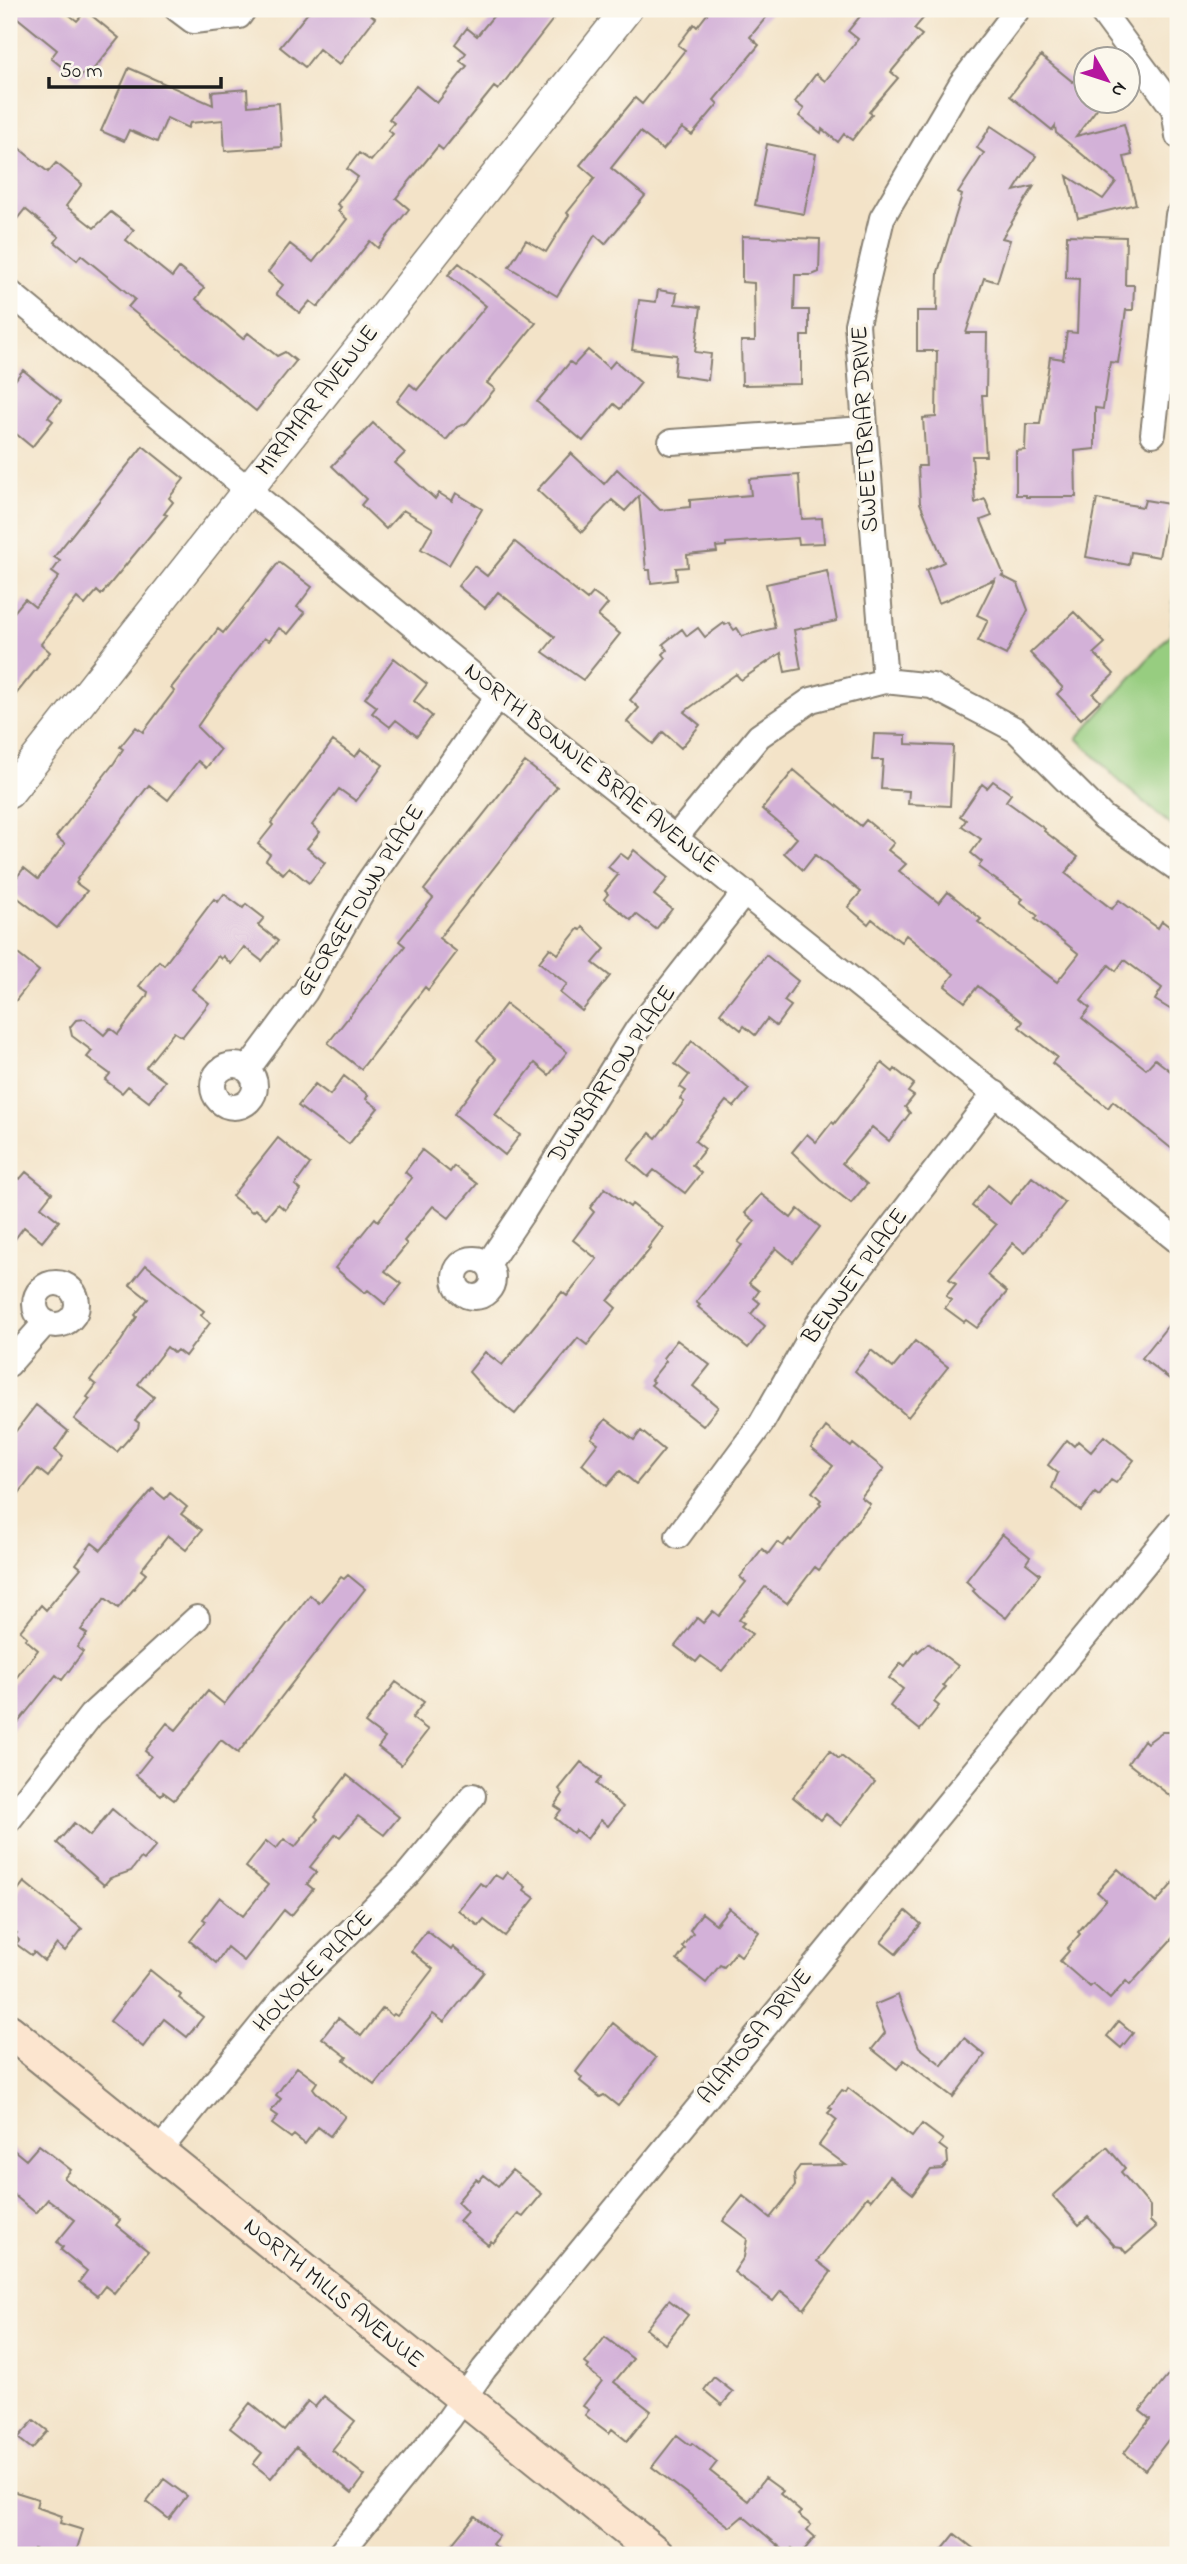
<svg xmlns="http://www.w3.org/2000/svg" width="1187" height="2564" font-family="'Indie Flower',sans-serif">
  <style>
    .green { fill: #97cd80; stroke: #5a744e; stroke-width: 2 }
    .building { fill: #d3b1d8 }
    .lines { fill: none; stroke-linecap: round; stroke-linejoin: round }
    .minor-casing { stroke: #888072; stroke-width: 28 }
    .tertiary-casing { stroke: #888072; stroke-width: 33 }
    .secondary-casing { stroke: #888072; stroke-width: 37 }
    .minor { stroke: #fff; stroke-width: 24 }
    .tertiary { stroke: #fff; stroke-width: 30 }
    .secondary { stroke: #fce5cf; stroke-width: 33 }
    .labels { text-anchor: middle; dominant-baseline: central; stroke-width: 7; stroke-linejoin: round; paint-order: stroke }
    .street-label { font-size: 24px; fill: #1c1c1c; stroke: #fbf7ec }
  </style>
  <rect width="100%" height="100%" fill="#fbf7ec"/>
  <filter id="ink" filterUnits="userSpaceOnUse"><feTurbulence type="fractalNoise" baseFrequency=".0143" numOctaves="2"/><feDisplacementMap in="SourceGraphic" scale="14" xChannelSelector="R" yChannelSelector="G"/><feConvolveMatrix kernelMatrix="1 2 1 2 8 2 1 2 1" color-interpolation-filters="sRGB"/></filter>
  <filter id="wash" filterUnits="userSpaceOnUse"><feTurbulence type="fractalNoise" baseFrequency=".00686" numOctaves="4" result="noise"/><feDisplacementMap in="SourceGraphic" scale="28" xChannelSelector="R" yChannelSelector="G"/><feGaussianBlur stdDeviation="1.57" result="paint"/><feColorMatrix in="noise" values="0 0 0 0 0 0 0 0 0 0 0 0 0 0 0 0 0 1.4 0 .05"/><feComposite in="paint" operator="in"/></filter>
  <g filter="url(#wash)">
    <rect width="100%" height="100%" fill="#f3e3c8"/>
    <path class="green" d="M1178 539V831L1121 783 1077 738 1171 633Z"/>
    <g id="blocks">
      <path class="building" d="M9 9H62L77 21 86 11 119 38 88 76 84 73 78 80 51 58 57 50 9 11Z
        M311 9H364L375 18 339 65 319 49 305 67 280 47Z
        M499 9H561L498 90 494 87 443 150 438 146 396 198 409 209 378 248 370 241 318 307 310 301 300 313 276 294 283 285 268 272 290 244 313 262 347 219 338 211 341 207 337 204 358 177 347 169 359 153 371 161 393 134 388 130 394 123 389 119 416 86 437 103 467 66 460 61 466 53 455 44 467 28 477 36Z
        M711 9H773L750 37 759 45 714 100 718 104 692 135 682 128 663 150 640 132 611 168 645 196 605 244 595 235 557 296 509 267 526 240 546 252 569 215 567 213 595 178 580 165 635 98 642 104 685 50 678 45 694 24 697 27Z
        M866 9H931L914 29 922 35 891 72 898 78 869 112 872 114 852 140 844 134 838 142 822 129 821 133 799 116 804 109 795 102 816 74 825 81 858 39 848 31Z
        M1041 56 1073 82 1086 66V102H1102L1076 136 1124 124 1132 155 1124 157 1136 204 1078 218 1067 176 1103 199 1116 182 1056 133 1055 126 1052 130 1010 96Z
        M129 68 213 105 212 92 247 89 248 106 279 103 282 147 225 151 223 120 190 123 188 128 167 118 157 142 129 130 124 141 101 131Z
        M991 126 1036 156 1014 191 1034 186 1002 238 1010 240 997 282 984 278 966 333H987L986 395H982L986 456H972L975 503 985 499 992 516 981 520 1004 575 1002 576 1018 584 1028 610 1006 655 978 641 988 620 977 615 995 579 939 603 926 570 944 562 920 503 918 466H926L923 418 936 417 937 351H917V311H937L938 272 962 195 958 193 984 153 977 148Z
        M9 140 48 172 56 163 82 184 66 206 94 228 111 212 134 230 126 240 172 277 179 268 204 288 196 299 243 339 248 333 277 356 285 352 296 361 256 411 128 307 135 299 81 255 77 260 55 242 59 237 25 209 9 229Z
        M767 144 816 154 804 214 755 205Z
        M1067 235 1126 237 1125 285H1134L1133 310H1126L1118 363 1110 362 1103 409 1095 408V449L1075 451 1076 497H1026V495H1016V451L1025 450 1026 424H1040L1050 357 1063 359 1067 332 1077 333 1079 279 1066 278Z
        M742 236 820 239 819 272 812 275H795L794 310H809V336H801V384L742 385 741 341H755L754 283 742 282Z
        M459 263 536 323 487 383 495 389 466 424 457 427 446 440 397 401 410 384 417 390 486 306 448 275Z
        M658 290 677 293 675 304 701 307 695 352 711 354 708 380 674 375 676 355 632 350 639 300 656 302Z
        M588 350 609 368 615 361 641 383 620 409 614 404 583 441 537 402 570 362 574 365Z
        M23 370 61 401 48 417 53 421 32 447 9 428V388Z
        M373 423 405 453 395 463 435 499 439 493 452 501 456 493 482 509 449 565 421 549 433 528 403 510 386 529 361 505 366 499 332 466Z
        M143 446 184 479 169 498 173 502 164 514 167 515 101 595 97 591 85 605 77 598 41 644 50 652 9 703V618L25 599 35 607 59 577 52 572 60 561 54 557Z
        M571 453 604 484 617 469 660 510 690 507V500L751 495 749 479 799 475 802 519 822 518 824 543 799 544 798 538 726 543V546L716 547 717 552 687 555 688 567 676 568 677 580 651 583 650 570H646L639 496 625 511 612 500 582 532 537 490Z
        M1097 499 1143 507 1145 500 1169 504 1159 557 1131 552 1129 565 1086 557Z
        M515 542 587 600 593 593 608 604 598 616 620 634 583 680 543 652 555 637 498 592 485 608 458 586 474 566 487 576Z
        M279 562 312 587 297 607 305 613 288 634 279 628 269 641 264 638 221 692 197 727 220 750 206 768 198 761 168 800 149 785 77 879 78 880 76 883 87 891 57 928 9 891V887L24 868 38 879 65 844 56 837 114 763 123 749 120 747 136 727 143 732 174 691 171 688 206 645 218 629 223 633Z
        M827 571 837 621 794 630 801 669 785 672 781 653 741 680 736 674 684 712 700 725 681 748 663 732 653 744 627 722 639 708 630 700 666 658 663 654 667 650 663 644 682 629 687 636 698 628 705 637 724 623 725 625 729 623 734 630 737 628 742 636 775 628 766 584Z
        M1074 612 1105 643 1094 653 1114 674 1093 694 1100 701 1081 719 1057 694 1063 688 1030 653Z
        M394 658 427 684 414 701 432 716 417 736 396 720 390 727 372 713 377 707 365 698Z
        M874 734 906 735V744L953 746 950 806 908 804 909 791 881 789 883 760H872Z
        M333 741 355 757 361 749 383 765 356 801 339 789 312 825 320 832 307 848 325 863 309 883 289 867 283 874 266 860 270 854 258 844 273 825 271 823Z
        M525 762 557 787 439 938 457 952 428 990 425 987 361 1069 328 1043 405 946 399 941 433 898 424 890Z
        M794 770 861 826 866 820 894 843 888 850 906 864 899 871 939 903 948 892 981 919 978 922 1057 982 1079 954 1035 919 1038 916 1020 902 1023 899 978 867 982 862 971 853 981 839 962 826 966 820 960 816 982 784 987 788 993 781 1011 794 1006 801 1045 829 1044 831 1078 857 1065 873 1112 909 1119 900 1158 928 1162 921 1178 933V1014L1155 1000 1162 988 1124 960 1116 971 1109 965 1081 1000 1090 1008 1082 1018 1146 1069 1155 1059 1178 1077V1154L1113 1101 1108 1108 1052 1063 1057 1057 1019 1027 1023 1022 978 986 965 1002 945 986 954 974 906 935 901 942 872 919 868 924 848 907 861 892 815 855 803 870 784 853 797 838 762 809Z
        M634 850 668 878 654 895 672 909 656 929 636 914 631 920 604 899 608 894 605 891 618 875 608 867 620 853 628 859Z
        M224 894 243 908 246 904 264 918 258 925 278 941 262 961 244 947 231 964 223 956 221 959 218 956 192 989 209 1003 182 1037 174 1032 146 1067 165 1081 149 1102 128 1086 122 1093 105 1080 110 1074 87 1057 92 1051 72 1036 70 1027 76 1020 85 1019 104 1035 110 1028 118 1034 147 996 148 992 139 986 159 961 164 965 214 899 218 902Z
        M583 927 605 949 593 963 610 976 582 1011 560 993 567 984 539 962 550 948 558 954 578 929 581 930Z
        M9 947 39 971 9 1009Z
        M766 955 798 981 784 1001 791 1006 776 1026 767 1019 755 1035 744 1026 741 1030 720 1013Z
        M506 1004 567 1052 549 1075 535 1063 495 1115 520 1135 505 1155 454 1114 496 1059 477 1041Z
        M692 1041 749 1089 734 1107 726 1101 695 1141 705 1149 692 1165 701 1173 685 1193 654 1170 648 1177 628 1160 650 1133 656 1138 684 1102 680 1099 686 1091 680 1087 689 1075 675 1064Z
        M882 1063 893 1072 895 1069 914 1084 908 1092 914 1096 905 1107 910 1113 889 1141 872 1127 842 1163 867 1184 851 1203 820 1179 792 1152 807 1134 816 1142 832 1122 834 1124Z
        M344 1076 368 1095 366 1099 378 1108 349 1144 298 1106 315 1084 330 1095Z
        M278 1138 310 1164 295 1185 301 1190 285 1210 278 1204 266 1218 255 1209 252 1212 232 1196Z
        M422 1150 450 1172 454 1166 477 1184 449 1218 433 1206 404 1241 407 1244 385 1271 402 1284 385 1304 368 1290 365 1293 335 1268 375 1218 378 1221 412 1178 405 1172Z
        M9 1171 20 1179 26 1172 52 1193 41 1207 59 1221 42 1242 24 1227 9 1247Z
        M1032 1177 1065 1203 1025 1253 1013 1243 987 1275 1007 1292 977 1328 966 1320 964 1322 945 1308 951 1300 946 1296 956 1284 949 1279 996 1225 972 1206 988 1185 1010 1204Z
        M605 1188 630 1207 632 1204 663 1228 648 1248 650 1249 608 1301 616 1308 587 1345 578 1338 515 1414 485 1390 469 1372 485 1352 502 1365 562 1292 567 1296 597 1259 573 1240 594 1212 590 1208Z
        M761 1194 791 1218 798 1209 820 1227 793 1262 776 1248 749 1283 759 1291 754 1298 760 1303 751 1314 765 1326 748 1348 698 1307 700 1305 696 1302 742 1245 738 1242 755 1221 745 1213Z
        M146 1265 204 1311 201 1315 210 1323 185 1356 177 1350 174 1353 167 1347 138 1384 154 1397 135 1420 139 1423 138 1428 117 1452 74 1419 90 1399 87 1397 96 1385 90 1380 121 1341 137 1317 135 1315 148 1299 130 1285Z
        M1178 1313V1371L1171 1380 1142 1358Z
        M677 1340 710 1365 693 1386 718 1407 703 1426 651 1385 654 1382 651 1380 666 1361 663 1358Z
        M915 1341 948 1367 908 1417 855 1371 871 1350 893 1368Z
        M36 1405 68 1431 55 1450 63 1457 48 1477 38 1469 9 1506V1440Z
        M606 1419 634 1440 641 1431 664 1450 636 1484 620 1471 607 1486 582 1464 598 1443 591 1438Z
        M826 1427 851 1447 853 1444 884 1469 861 1497 870 1504 819 1570 815 1567 787 1603 765 1587 739 1620 744 1623 741 1626 752 1634 722 1671 701 1656 696 1662 675 1646 697 1618 703 1623 713 1611 719 1616 746 1582 740 1577 762 1549 768 1554 777 1542 783 1546 789 1539 791 1541 821 1504 819 1502 821 1500 812 1492 833 1466 811 1448Z
        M1104 1436 1134 1460 1116 1483 1111 1480 1099 1496 1095 1493 1081 1511 1052 1488 1058 1473 1048 1465 1067 1440 1074 1446 1078 1441 1091 1452Z
        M153 1489 165 1499 170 1493 187 1507 181 1514 202 1530 186 1550 168 1536 141 1570 146 1574 118 1608 105 1598 81 1630 87 1634 77 1647 83 1652 62 1680 56 1675 9 1734V1687L38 1650 25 1639 27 1637 20 1631 41 1605 46 1610 81 1568 76 1564 92 1543 101 1550Z
        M1002 1534 1030 1557 1026 1563 1040 1574 1006 1618 979 1597 973 1591 975 1589 966 1581Z
        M348 1575 365 1589 238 1753 221 1740 174 1800 163 1792 161 1795 136 1775 151 1756 145 1751 167 1723 176 1730 208 1691 224 1704 310 1595 319 1603 341 1577 344 1579Z
        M928 1643 958 1666 943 1685 946 1687 934 1702 939 1706 920 1730 890 1706 903 1689 889 1678 901 1663 905 1666 917 1650 918 1652Z
        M396 1682 424 1702 412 1718 428 1730 401 1765 378 1747 385 1738 365 1723Z
        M1162 1732H1178V1802L1128 1763 1144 1740 1147 1743Z
        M830 1751 839 1759 841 1756 875 1782 841 1826 826 1814 821 1820 793 1797Z
        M581 1762 601 1778 596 1784 623 1807 608 1826 601 1820 587 1839 576 1830 573 1833 555 1818 561 1810 555 1806 563 1794 559 1789Z
        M347 1775 399 1817 384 1835 358 1816 340 1837 336 1834 310 1867 317 1872 307 1884 313 1889 291 1916 284 1910 244 1961 227 1947 216 1963 190 1941 206 1921 203 1919 220 1897 243 1916 268 1885 246 1867 266 1841 276 1849 284 1839 295 1847 318 1819 315 1816Z
        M112 1809 156 1846 144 1860 141 1858 131 1871 110 1878 104 1885 57 1843 74 1823 90 1836Z
        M1118 1869 1156 1903 1178 1877V1932L1130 1985 1126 1981 1110 1999 1093 1984 1090 1987 1060 1961 1069 1951 1067 1949 1080 1934 1078 1932 1106 1900 1097 1892Z
        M507 1872 526 1887 524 1890 535 1898 505 1936 484 1920 479 1926 458 1910 480 1883 486 1887 495 1875 502 1879Z
        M24 1882 82 1929 65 1951 57 1944 44 1961 34 1952 31 1955 16 1944 19 1940 15 1936 17 1933 9 1926V1902Z
        M729 1908 759 1932 741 1956 736 1952 724 1967 720 1965 706 1983 677 1960 685 1949 682 1947 693 1933 690 1930 702 1913 716 1924Z
        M906 1911 921 1924 896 1954 881 1942Z
        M427 1931 451 1950 453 1947 484 1972 444 2022 433 2014 375 2085 344 2060 347 2057 322 2038 338 2018 361 2036 383 2008 392 2016 394 2014 397 2016 433 1969 411 1951Z
        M150 1970 181 1995 179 1998 203 2017 187 2037 164 2019 143 2047 110 2021Z
        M898 1995 919 2047 942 2065 964 2038 985 2055 953 2097 904 2060 897 2069 872 2049 885 2033 874 2005Z
        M1119 2021 1133 2033 1121 2048 1107 2036Z
        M613 2023 656 2058 618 2106 604 2095 600 2097 580 2081 582 2078 576 2072Z
        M297 2067 317 2082 313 2088 316 2092 345 2116 330 2136 318 2127 305 2144 294 2135 291 2138 272 2124 278 2116 271 2111 281 2099 276 2095Z
        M848 2088 912 2137 922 2124 943 2140 939 2145 947 2151 948 2163 942 2169 931 2170 913 2194 890 2176 871 2200 867 2197 817 2261 831 2272 804 2309 781 2291 773 2301 734 2272 744 2257 747 2239 723 2221 743 2196 770 2218 795 2186 794 2174 800 2166 846 2165 819 2145 837 2120 828 2113 832 2109 829 2107 842 2090 846 2092Z
        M39 2145 71 2170 64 2178 120 2220 116 2225 148 2251 114 2293 105 2286 97 2296 79 2282 87 2271 61 2250 63 2247 57 2242 75 2220 48 2199 36 2213 9 2191V2146L26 2160Z
        M1107 2147 1125 2168 1121 2172 1150 2206V2221L1156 2227 1126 2253 1121 2247 1115 2246 1088 2217 1079 2225 1053 2196Z
        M512 2170 542 2194 523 2217 518 2214 493 2243 491 2241 488 2245 459 2221 467 2212 457 2202 476 2179 479 2181 484 2175 498 2186Z
        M669 2300 688 2315 665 2344 646 2329Z
        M605 2337 633 2359 614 2382 651 2411 627 2441 612 2429 609 2433 585 2415 589 2410 583 2406 602 2381 587 2369 589 2366 585 2363Z
        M1178 2363V2427L1145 2470 1124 2453 1150 2419 1140 2411Z
        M714 2377 733 2392 722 2405 704 2390Z
        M324 2396 355 2421 332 2450 365 2476 352 2493 296 2447 271 2478 253 2464 262 2453 230 2428 250 2403 284 2431 308 2401 315 2407Z
        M34 2420 48 2431 32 2449 18 2438Z
        M677 2435 690 2445 692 2443 717 2462 710 2471 748 2501 765 2478 783 2491 780 2494 801 2512 798 2515 811 2525 807 2530 815 2537 800 2555 792 2548 787 2553 743 2516 730 2527 652 2467Z
        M164 2479 187 2496 169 2519 147 2502Z
        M9 2490 38 2499 36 2507 62 2516 60 2523 83 2530 75 2555H53L34 2549 32 2555H9Z
        M475 2516 499 2536 492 2544 506 2555H443Z
        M955 2534 982 2555H938Z"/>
    </g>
  </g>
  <g filter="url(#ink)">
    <use href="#blocks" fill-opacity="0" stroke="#888072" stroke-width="2"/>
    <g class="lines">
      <defs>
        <path id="minor" d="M177 9 193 21 239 16 244 9
          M1100 9 1174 109 1178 136
          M9 292 498 696 1178 1241
          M1153 434 1178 215
          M671 442 864 429
          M885 681 857 324 882 218 961 84 1018 9
          M676 837 759 736 811 700 885 681 932 686 1016 730 1103 817 1178 869
          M213 1086a21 21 0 1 1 42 0a21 21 0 1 1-42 0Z
          M247 1070 305 992 367 884 498 696
          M455 1278a19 19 0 1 1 38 0a19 19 0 1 1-38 0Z
          M488 1264 525 1209 637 1030 745 892
          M35 1304a21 21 0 1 1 42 0a21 21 0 1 1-42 0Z
          M9 1364 46 1322
          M678 1536 761 1424 821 1319 995 1093
          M9 1820 91 1715 197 1618
          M159 2151 285 1996 408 1874 473 1796
          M339 2555 449 2419 484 2369 1178 1523"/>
        <path id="tertiary" d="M9 793 627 9"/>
        <path id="secondary" d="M9 2031 658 2555"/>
      </defs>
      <use href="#minor" class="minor-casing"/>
      <use href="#tertiary" class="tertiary-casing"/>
      <use href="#secondary" class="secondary-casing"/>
      <use href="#minor" class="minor"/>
      <use href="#tertiary" class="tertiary"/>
      <use href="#secondary" class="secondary"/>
    </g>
  </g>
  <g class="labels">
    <g class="street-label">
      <text transform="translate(318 401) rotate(-52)">MIRAMAR AVENUE</text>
      <text transform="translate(866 429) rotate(-93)">SWEETBRIAR DRIVE</text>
      <text transform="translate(591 769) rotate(39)">NORTH BONNIE BRAE AVENUE</text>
      <text transform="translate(361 901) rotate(-58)">GEORGETOWN PLACE</text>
      <text transform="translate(613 1075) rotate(-56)">DUNBARTON PLACE</text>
      <text transform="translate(856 1277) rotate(-54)">BENNET PLACE</text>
      <text transform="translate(314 1972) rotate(-46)">HOLYOKE PLACE</text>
      <text transform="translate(756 2037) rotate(-51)">ALAMOSA DRIVE</text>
      <text transform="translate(333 2294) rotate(39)">NORTH MILLS AVENUE</text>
    </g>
  </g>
  <rect width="1187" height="2564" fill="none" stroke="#fbf7ec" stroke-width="35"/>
  <g transform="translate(1107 80) rotate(129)"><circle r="33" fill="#fbf7ec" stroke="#a29f99" stroke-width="2"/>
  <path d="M0-5L12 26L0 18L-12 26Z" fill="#b5179e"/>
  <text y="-10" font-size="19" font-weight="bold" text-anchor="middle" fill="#1c1c1c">N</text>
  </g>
  <path d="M49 77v10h172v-10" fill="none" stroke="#1c1c1c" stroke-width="3.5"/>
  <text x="60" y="77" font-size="21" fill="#1c1c1c" stroke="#fbf7ec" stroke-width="5" paint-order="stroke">50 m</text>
</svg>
